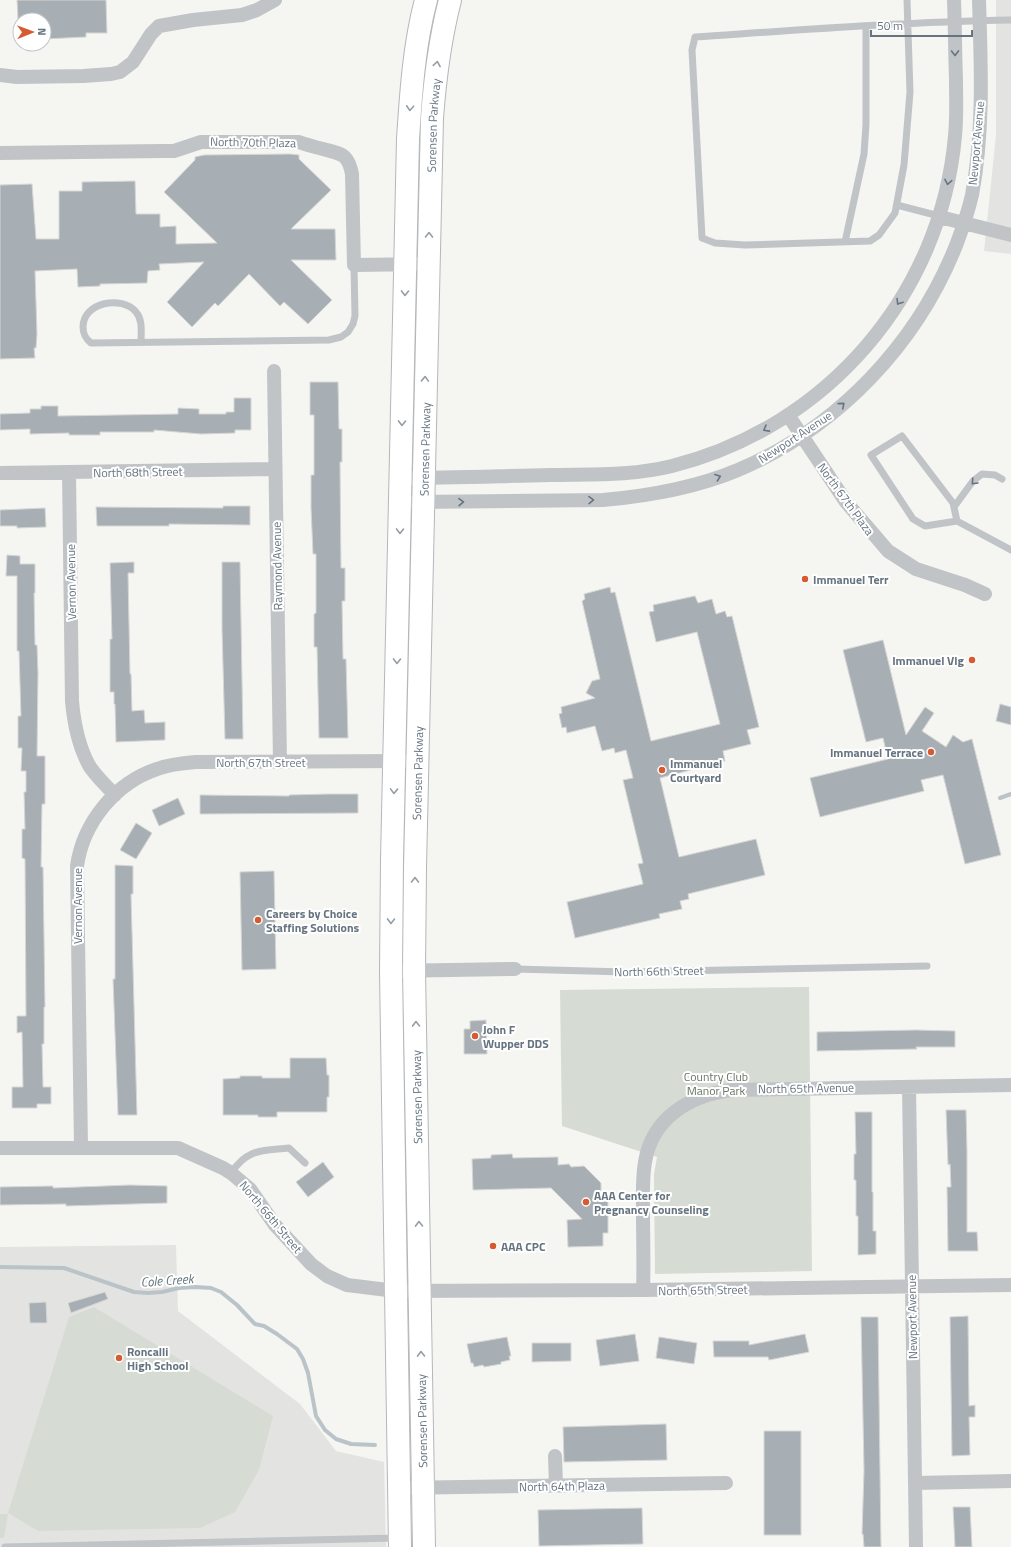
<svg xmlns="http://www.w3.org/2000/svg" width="1011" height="1547" font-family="'Titillium Web',sans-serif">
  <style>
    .built { fill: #e3e4e2 }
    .green { fill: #d6dcd3 }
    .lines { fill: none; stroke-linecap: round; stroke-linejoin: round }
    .stream { stroke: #bac4c8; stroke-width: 4 }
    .building { fill: #a8afb4; stroke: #d6d6d4 }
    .primary-casing { stroke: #b4b7ba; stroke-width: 24 }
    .lane { stroke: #c0c4c7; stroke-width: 7 }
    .street { stroke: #c0c4c7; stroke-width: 14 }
    .primary { stroke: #fff; stroke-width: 22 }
    .oneway { stroke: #667480 }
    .oneway2 { stroke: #949ea6 }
    .poi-dot { fill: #d55c32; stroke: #fff; stroke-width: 1.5 }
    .labels { text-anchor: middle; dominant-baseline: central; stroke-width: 4; stroke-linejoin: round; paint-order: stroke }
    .street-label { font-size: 12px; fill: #667480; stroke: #fff }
    .poi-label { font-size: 12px; font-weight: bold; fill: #667480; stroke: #fff; text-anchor: start }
    .park-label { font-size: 12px; fill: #687865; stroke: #fff }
    .water-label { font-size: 13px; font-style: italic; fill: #62757d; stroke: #fff }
  </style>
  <rect width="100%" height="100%" fill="#f5f5f2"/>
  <path class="built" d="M996 0H1011V254L984 251 996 135Z
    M176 1245 178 1311 300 1404 336 1451 384 1462 386 1547H0V1247Z"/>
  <path class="green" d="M809 987 812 1271 655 1274 654 1174 657 1157 562 1126 560 990Z
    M94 1307 273 1416 259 1470 235 1512 200 1528 38 1531 8 1513 69 1317Z
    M0 1514H8L4 1538H0Z"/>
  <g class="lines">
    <path class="stream" d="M1000 798 1011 794
      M0 1267 64 1268 134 1292 148 1293 162 1292 179 1288 196 1287 211 1288 221 1292 237 1305 255 1324 264 1326 277 1334 297 1349 303 1359 308 1373 316 1416 325 1430 336 1439 351 1444 375 1445"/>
  </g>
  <path class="building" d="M17 0H106L107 33H86V37L44 39V20H18Z
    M290 154 299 155V159L331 190 291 229H335L336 260H291L332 300 308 324 284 302 280 306 249 274 218 306 215 303 192 327 167 302 204 262 159 264 160 270 148 271 147 283 100 284V286L78 287 77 269 35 271 37 334 36 348H34L35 358 0 359V185L32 184 36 239H59V191H82V182L135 181 136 214H160V227L176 226V244L217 243 164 192 195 160V157L204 155Z
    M310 382H338L339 429H342V462H340L341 568H345V601H342L343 659H346L348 738H319L317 647H314V614L316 613V554H313L311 508V475H314V415H310Z
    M234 398H251V430H235V433L201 434 154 430V432H100V435H69V433L30 434V429L0 430V414L30 413V409H41V406H58V416L178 414V408L199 409V414H226V412H234Z
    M223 506H250V525L169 524V526H97L96 507 223 508Z
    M45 508 46 527 17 528V526H0V510Z
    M7 555 20 556V564H35V593H34L35 645H37L38 673 37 756H45V804H42L41 867H43L45 1007H44V1044H42L43 1087H51V1104H37V1108H12V1087H23L22 1032 17 1033V1016H26L25 859 22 858V829H25L24 792H26V771H21L22 748H18V716H21L19 651H17V576H6Z
    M134 562V573H128L130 674H131L132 711 144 710 145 723 165 722V740L116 742 115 704H114V692H110V639H112L110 563Z
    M222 562H240L243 739H225L222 629Z
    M610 587 611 593 615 592 651 741 720 724 697 632 656 642 649 612 654 611 653 605 695 596 698 603 712 599 716 614 725 611 727 617 732 616 759 727 747 730 751 744 723 751 725 761 660 778 679 857 756 839 765 875 688 894 689 899 680 901 682 909 659 914 660 918 575 938 567 902 643 884 638 864 643 863 623 780 633 778 626 750 615 753 614 748 602 751 595 726 567 733 566 727 562 728 559 714 562 713 561 707 595 698 586 693 592 681 600 679 582 601 585 599 584 594Z
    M883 640 906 735 925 707 934 713 922 731 946 747 953 735 963 742 972 739 1001 855 965 864 943 775 921 780 924 791 820 817 810 778 888 759 883 738 866 742 843 650Z
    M1000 704 1011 707V725L996 721Z
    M329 794H358V813L200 814V795L289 796V795Z
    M178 798 185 814 159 826 152 810Z
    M136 823 152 833 136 859 120 850Z
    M115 865 133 866V894H131L137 1115H118L113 979H115Z
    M274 871 276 969 242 970 240 872Z
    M486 1020 487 1054H464V1029H470V1021Z
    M916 1030 955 1031V1047H916L917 1049 817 1051V1032Z
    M290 1058H326L327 1075H329V1097H327V1112H277V1117H258V1115H223V1079L240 1078V1076H262V1078H290Z
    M946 1110H966L967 1151V1232H977L978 1251H948L947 1187H951L950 1164 948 1165Z
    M855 1112H872V1192H873V1231H876V1254L858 1255V1216H856V1180H854V1154H856Z
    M512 1154 513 1158 558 1157V1165L569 1164 571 1167 584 1166 601 1183V1197H608V1233H603V1246L568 1247 567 1220 582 1219 551 1188 473 1190 472 1159 491 1158V1155Z
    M323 1162 334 1177 308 1197 296 1182Z
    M130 1185 167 1186V1203L66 1206V1204L0 1205V1187L53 1186V1188Z
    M105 1292 108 1299 71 1313 68 1303Z
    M46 1302 47 1323H30L29 1303Z
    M968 1316 969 1406 975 1405V1417H969L970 1455 952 1456 950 1317Z
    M861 1317H878L881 1547H864L863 1534H862L864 1470Z
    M635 1334 639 1361 600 1366 596 1340Z
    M805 1334 809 1352 769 1360 768 1357H714L713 1341H749V1345Z
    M507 1337 511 1356H509L510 1360 501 1362V1364L484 1367 483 1365 474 1367 473 1363H471L467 1344Z
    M659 1337 697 1343 694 1364 656 1358Z
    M532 1343H571V1361L532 1362Z
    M666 1424 667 1460 564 1462 563 1427Z
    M764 1431H801V1535H764Z
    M953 1507H970L972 1547H955Z
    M642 1508 643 1544 539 1546 538 1510Z"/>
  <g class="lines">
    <defs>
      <g id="primary">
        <path d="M400 1547 391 971 392 860 408 139C411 93 414 45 426 0"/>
        <path id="s1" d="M424 1547 414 970 415 868 432 118C435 78 440 39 450 0"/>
      </g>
    </defs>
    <use href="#primary" class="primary-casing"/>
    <path class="lane" d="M907 0 910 92 904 165 895 213 879 235 870 241 745 245 715 243 702 238 692 50 695 37C800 30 905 22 1011 20
      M897 205 939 216
      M845 242 864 154 866 124V27
      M141 342C141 332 143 320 136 312 122 295 83 302 83 327 83 334 85 338 91 343L329 340 341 337 348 332 353 324 355 316 354 265
      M954 507 973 481 982 474 995 475 1002 479
      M957 521 953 503 902 436 871 455 913 519 925 526 957 521 1011 550
      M515 969 625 972 927 966
      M231 1173C248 1148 262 1151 289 1148L305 1163
      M5 1547 397 1538"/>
    <path class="street" d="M0 75 17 77 83 76 111 74 120 72 133 62 151 34 159 26 193 20 242 15 257 10 275 0
      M0 153 162 151H174L201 142H299C307 145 315 147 323 149 341 154 348 153 352 174L354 265 428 264
      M940 217 1011 235
      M274 371 280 762
      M788 415 846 502 888 551 916 569 965 585 985 594
      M0 473 275 469
      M69 473 72 701C74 724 78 746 90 767 97 777 106 786 115 795
      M401 478C451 478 500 476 550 475 591 474 632 476 672 466 827 427 941 295 955 136 957 117 956 98 956 79 955 53 955 26 954 0
      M415 502 603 500C649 496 695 488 738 470 838 428 918 343 957 243 963 227 968 212 972 195 984 131 981 65 979 0
      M391 971 515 969
      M909 1087 916 1547
      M81 1147 77 866C83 823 115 783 157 769 170 764 183 763 196 762L403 761
      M0 1148H178L223 1168 231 1173 250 1189 275 1225 311 1264 327 1276 347 1285 396 1291 643 1290 1011 1285
      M643 1290C644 1265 643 1239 643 1214 643 1197 642 1179 645 1162 652 1118 690 1095 732 1090L1011 1085
      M555 1456 556 1486
      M915 1483 1011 1481
      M398 1488 726 1483"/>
    <use href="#primary" class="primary"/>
  </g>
  <defs><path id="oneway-chevron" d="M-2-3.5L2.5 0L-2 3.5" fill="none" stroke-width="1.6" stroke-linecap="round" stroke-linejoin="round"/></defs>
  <g class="oneway">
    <use href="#oneway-chevron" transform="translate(955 53) rotate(89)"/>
    <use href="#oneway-chevron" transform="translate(948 182) rotate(100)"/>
    <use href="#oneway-chevron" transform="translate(899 302) rotate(122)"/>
    <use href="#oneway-chevron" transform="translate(842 405) rotate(-41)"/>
    <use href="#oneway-chevron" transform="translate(766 429) rotate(151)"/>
    <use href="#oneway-chevron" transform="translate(718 477) rotate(-20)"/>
    <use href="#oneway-chevron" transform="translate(974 482) rotate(133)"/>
    <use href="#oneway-chevron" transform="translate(591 500) rotate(-1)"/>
    <use href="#oneway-chevron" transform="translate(461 502) rotate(-1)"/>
  </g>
  <g class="oneway2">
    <use href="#oneway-chevron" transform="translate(437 64) rotate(-81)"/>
    <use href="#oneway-chevron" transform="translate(410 108) rotate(93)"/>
    <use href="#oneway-chevron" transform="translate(429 235) rotate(-89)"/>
    <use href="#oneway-chevron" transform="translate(405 293) rotate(91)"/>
    <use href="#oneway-chevron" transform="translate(425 379) rotate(-88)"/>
    <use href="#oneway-chevron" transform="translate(402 423) rotate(91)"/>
    <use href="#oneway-chevron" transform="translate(400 531) rotate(91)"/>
    <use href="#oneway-chevron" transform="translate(397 661) rotate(91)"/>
    <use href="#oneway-chevron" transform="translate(394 791) rotate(92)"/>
    <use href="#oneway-chevron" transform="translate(415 880) rotate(-90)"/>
    <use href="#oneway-chevron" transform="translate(391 921) rotate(91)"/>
    <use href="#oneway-chevron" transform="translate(416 1024) rotate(-91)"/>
    <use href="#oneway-chevron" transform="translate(419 1224) rotate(-91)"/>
    <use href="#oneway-chevron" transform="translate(421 1354) rotate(-91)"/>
  </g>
  <g class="poi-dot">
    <circle cx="805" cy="579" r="4"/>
    <circle cx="972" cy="660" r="4"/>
    <circle cx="931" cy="752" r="4"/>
    <circle cx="662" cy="770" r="4"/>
    <circle cx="258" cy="920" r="4"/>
    <circle cx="475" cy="1036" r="4"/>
    <circle cx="586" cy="1202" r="4"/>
    <circle cx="493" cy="1246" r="4"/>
    <circle cx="119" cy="1358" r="4"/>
  </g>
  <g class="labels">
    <g class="street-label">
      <text stroke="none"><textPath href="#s1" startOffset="1422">Sorensen Parkway</textPath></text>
      <text transform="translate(253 142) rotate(1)">North 70th Plaza</text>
      <text transform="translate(976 143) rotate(-85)">Newport Avenue</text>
      <text transform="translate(795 437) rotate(-33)">Newport Avenue</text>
      <text stroke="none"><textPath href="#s1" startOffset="1098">Sorensen Parkway</textPath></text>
      <text transform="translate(138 472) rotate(-1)">North 68th Street</text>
      <text transform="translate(846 499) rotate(54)">North 67th Plaza</text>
      <text transform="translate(277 566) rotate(-91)">Raymond Avenue</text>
      <text transform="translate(71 582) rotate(-91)">Vernon Avenue</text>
      <text x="261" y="762">North 67th Street</text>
      <text stroke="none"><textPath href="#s1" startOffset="774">Sorensen Parkway</textPath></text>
      <text transform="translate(77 906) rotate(-90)">Vernon Avenue</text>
      <text transform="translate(659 971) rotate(-1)">North 66th Street</text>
      <text transform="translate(806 1088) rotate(-1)">North 65th Avenue</text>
      <text transform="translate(417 1097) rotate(-91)">Sorensen Parkway</text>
      <text transform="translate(271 1217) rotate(50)">North 66th Street</text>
      <text transform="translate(703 1290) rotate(-1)">North 65th Street</text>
      <text transform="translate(912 1317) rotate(-91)">Newport Avenue</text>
      <text transform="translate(422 1421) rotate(-91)">Sorensen Parkway</text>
      <text transform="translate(562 1486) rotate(-1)">North 64th Plaza</text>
    </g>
    <g class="poi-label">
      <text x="813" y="579">Immanuel Terr</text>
      <text x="964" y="660" text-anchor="end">Immanuel Vlg</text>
      <text x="923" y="752" text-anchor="end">Immanuel Terrace</text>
      <text x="670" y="763">Immanuel<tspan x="670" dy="14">Courtyard</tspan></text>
      <text x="266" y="913">Careers by Choice<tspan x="266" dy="14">Staffing Solutions</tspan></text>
      <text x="483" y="1029">John F<tspan x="483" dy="14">Wupper DDS</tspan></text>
      <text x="594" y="1195">AAA Center for<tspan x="594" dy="14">Pregnancy Counseling</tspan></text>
      <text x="501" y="1246">AAA CPC</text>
      <text x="127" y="1351">Roncalli<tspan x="127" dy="14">High School</tspan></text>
    </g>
    <g class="park-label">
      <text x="716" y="1076">Country Club<tspan x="716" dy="14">Manor Park</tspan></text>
    </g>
    <g class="water-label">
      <text transform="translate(167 1280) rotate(-4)">Cole Creek</text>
    </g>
  </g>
  <g transform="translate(32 32) rotate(89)"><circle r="19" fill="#ffffff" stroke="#c2c7cc"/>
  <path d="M0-3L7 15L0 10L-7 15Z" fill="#d55c32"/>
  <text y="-6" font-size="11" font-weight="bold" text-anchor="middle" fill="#667480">N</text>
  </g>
  <path d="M871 30v6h101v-6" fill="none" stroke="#667480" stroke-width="2"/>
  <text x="877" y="30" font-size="12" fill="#667480" stroke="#ffffff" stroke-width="3" paint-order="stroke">50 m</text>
</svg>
